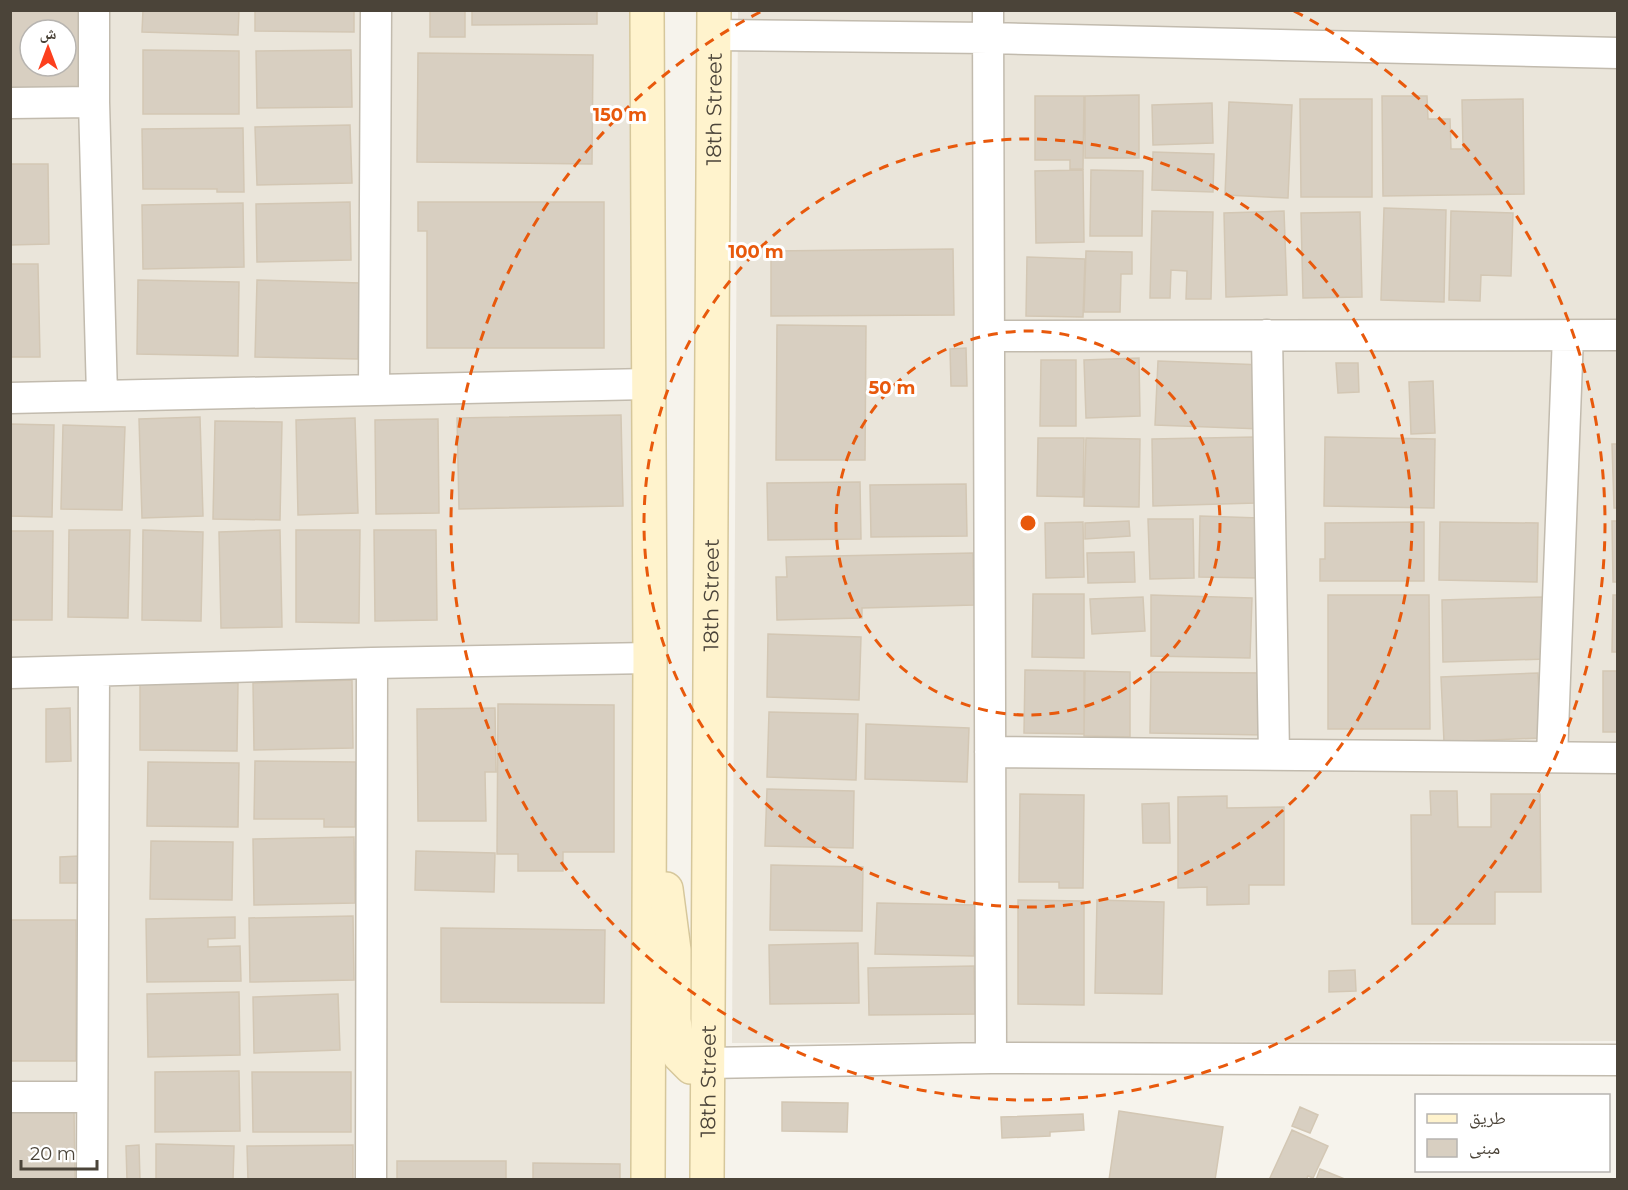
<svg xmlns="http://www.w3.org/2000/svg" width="1628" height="1190" font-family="Montserrat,'Noto Naskh Arabic',sans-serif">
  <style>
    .residential { fill: #eae5da; fill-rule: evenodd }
    .building { fill: #d8cfc1; stroke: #d3c7b4; stroke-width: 1.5; fill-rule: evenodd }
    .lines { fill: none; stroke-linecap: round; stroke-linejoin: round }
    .street-casing { stroke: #c2bbae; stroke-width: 33 }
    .secondary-casing { stroke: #d6c79b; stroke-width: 36 }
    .street { stroke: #fff; stroke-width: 30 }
    .secondary { stroke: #fff3cd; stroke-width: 33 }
    .ring { fill: none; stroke: #e8590c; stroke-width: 3; stroke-dasharray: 10 8 }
    .labels { text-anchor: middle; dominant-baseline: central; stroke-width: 6; stroke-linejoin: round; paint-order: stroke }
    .street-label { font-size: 21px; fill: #4b4439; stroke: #fff }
    .centre { fill: #e8590c; stroke: #fff; stroke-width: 3 }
    .ring-label { font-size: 18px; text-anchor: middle; font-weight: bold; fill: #e8590c; stroke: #fff; stroke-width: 6; stroke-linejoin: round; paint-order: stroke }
  </style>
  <rect width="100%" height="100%" fill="#f6f3ec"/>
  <path class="residential" d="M10 11H635V1179H11ZM30 30H66V66H30Z
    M738 11H1617V1041L732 1043Z"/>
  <path class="building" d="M11 10H86L83 98 10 96ZM30 30H66V66H30Z
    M143 10H239L238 35 142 32Z
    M255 10H354V32L255 31Z
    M430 10H465V37H430Z
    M472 10H597V24L472 25Z
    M143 50 239 51V114H143Z
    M351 50 352 107 257 108 256 51Z
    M418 53 593 55 592 164 417 162Z
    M1139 95V158H1085V96Z
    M1035 96H1084L1083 169H1070V160H1035Z
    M1382 96H1427L1428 119H1450L1451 149H1463L1462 100 1523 99 1524 194 1383 196Z
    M1300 99H1372V197H1301Z
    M1229 102 1292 105 1288 198 1225 195Z
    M1212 103 1213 143 1153 145 1152 105Z
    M350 125 352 183 257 185 255 127Z
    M243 128 244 192H217V189H143L142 129Z
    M1153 152 1214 154 1213 192 1152 190Z
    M10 164H48L49 244 10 245Z
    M1083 170 1084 242 1036 243 1035 171Z
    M1091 170 1143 171 1142 236H1090Z
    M350 202 351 260 257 262 256 204Z
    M418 202H604V348H427V231H418Z
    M243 203 244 267 143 269 142 205Z
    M1384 208 1446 210 1444 302 1381 300Z
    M1152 211 1213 212 1211 299H1186L1187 271 1171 270 1170 298H1150Z
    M1284 211 1287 295 1226 297 1224 213Z
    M1451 211 1513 213 1511 276 1481 275 1480 301 1449 300Z
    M1360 212 1362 297 1303 298 1301 213Z
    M953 249 954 315 771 316V251Z
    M1086 251 1132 252V274H1121L1120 312H1084Z
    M1027 257 1085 259 1083 317 1026 316Z
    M10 264H38L40 357H10Z
    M138 280 239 282 238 356 137 354Z
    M257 280 360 283 358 359 255 357Z
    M777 325 866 326 865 460H776Z
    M966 348 967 386H951L950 349Z
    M1139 358 1140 416 1086 418 1084 360Z
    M1041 360H1076V426H1040Z
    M1158 361 1264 365 1262 429 1155 425Z
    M1336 363H1358L1359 392 1338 393Z
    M1433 381 1435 433 1411 434 1409 382Z
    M621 415 623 506 459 509 457 418Z
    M200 417 203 516 142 518 139 419Z
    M355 418 358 513 298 515 296 420Z
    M438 419 439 513 376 514 375 420Z
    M215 421 282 422 280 520 213 519Z
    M10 424 54 425 52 517 10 516Z
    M63 425 125 427 122 510 61 509Z
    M1255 437 1256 503 1153 506 1152 439Z
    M1325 437 1435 439 1434 508 1324 506Z
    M1038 438H1084L1083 497 1037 496Z
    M1086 438 1140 439 1139 507 1084 506Z
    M1612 444H1618V508H1614Z
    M860 482 861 539 768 540 767 483Z
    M966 484 967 536 871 537 870 485Z
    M1200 516 1259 518 1257 578 1199 577Z
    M1148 519H1193L1194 578 1150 579Z
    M1129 521 1130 536 1085 539V523Z
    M1612 521H1618V582H1613Z
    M1083 522 1084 577 1046 578 1045 523Z
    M1424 522V581H1320V559H1325V523Z
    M1440 522 1538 523 1537 582 1439 580Z
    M69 530H130L128 618 68 617Z
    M143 530 203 532 201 621 142 620Z
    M280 530 282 627 221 628 219 532Z
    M296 530H360L359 623 296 622Z
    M374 530H436L437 620 375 621Z
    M10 531H53L52 620H10Z
    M1134 552 1135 582 1088 583 1087 553Z
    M973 553 974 605 862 608V618L777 620 776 577H787L786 557Z
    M1033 594H1084V658L1032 657Z
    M1151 595 1252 598 1250 658 1151 656Z
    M1328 595H1429L1430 729H1328Z
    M1613 595H1618V652H1612Z
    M1143 597 1145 631 1092 634 1090 599Z
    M1545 597 1546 659 1443 662 1442 600Z
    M768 634 861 637 859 700 767 697Z
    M1025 670 1084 671V734L1024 733Z
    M1085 671 1130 672V737L1084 736Z
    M1603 671H1618V732H1603Z
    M1151 672 1264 673V735L1150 733Z
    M1538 673 1541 738 1444 742 1441 677Z
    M352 680 353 748 254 750 253 683Z
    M140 682 238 683 237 751 140 750Z
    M498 704 614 705V852H563V871H518V854H497Z
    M70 708 71 761 46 762V709Z
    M495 708 496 772H485L486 821H418L417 709Z
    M769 712 858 714 856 780 767 777Z
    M866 724 969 728 967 782 865 779Z
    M255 761 356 762 355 827H324V819H254Z
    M148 762 239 763 238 827 147 826Z
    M767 789 854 791 853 848 765 846Z
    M1430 791H1457L1458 827H1491V794H1540L1541 892H1495V924H1412L1411 815H1431Z
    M1020 794 1084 795 1083 888H1059V882H1019Z
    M1227 796V808L1284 807V885H1249V904L1207 905V887L1178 888V797Z
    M1169 803 1170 843H1143L1142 804Z
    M354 837 355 903 254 905 253 839Z
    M151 841 233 842 232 900 150 899Z
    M416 851 495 853 494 892 415 890Z
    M79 856V883H60V857Z
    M771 865 863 867 862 931 770 930Z
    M1018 900 1084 901V1005L1018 1004Z
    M1097 900 1164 902 1162 994 1095 993Z
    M877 903 975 905 974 956 875 954Z
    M353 916 354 980 250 982 249 918Z
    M235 917V938L208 939V947L240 946 241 981 147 982 146 919Z
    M10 920H76V1061H10Z
    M441 928 605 930 604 1003 441 1002Z
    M858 943 859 1003 770 1004 769 945Z
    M974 966 975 1014 869 1015 868 968Z
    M1355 970 1356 991 1329 992V971Z
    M239 992 240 1055 148 1057 147 994Z
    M338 994 340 1050 254 1053 253 997Z
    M239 1071 240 1131 155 1132V1072Z
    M252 1072H351V1132H253Z
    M782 1102 848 1103 847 1132 782 1131Z
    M1300 1107 1318 1115 1310 1133 1292 1126Z
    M74 1108 75 1180H10V1109Z
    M1119 1111 1223 1127 1215 1180H1109Z
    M1083 1114 1084 1130 1050 1132V1136L1002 1138 1001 1117Z
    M1292 1130 1328 1146 1313 1178 1308 1176 1306 1180H1269Z
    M156 1144 234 1146 233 1180H156Z
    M139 1145 140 1180H127L126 1146Z
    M353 1145V1180H248L247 1146Z
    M397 1161H506V1180H397Z
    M533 1163 620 1164V1180H533Z
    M1320 1169 1347 1180H1316Z"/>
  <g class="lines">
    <defs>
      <path id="street" d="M988 10 991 1058
        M714 35 988 38 1618 53
        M94 102 102 395
        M10 103 94 102V10
        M1267 335 1274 755
        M989 336 1618 335
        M374 389 376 10
        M10 398 648 384
        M10 673 372 663 650 658
        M990 752 1618 758
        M1552 757 1568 335
        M707 1063 991 1058 1618 1060
        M10 1097H92
        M92 1180 94 671
        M371 1180 372 663"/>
      <g id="secondary">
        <path d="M647 10 650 658 648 1180"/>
        <path d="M666 889 674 950V1020L679 1055 691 1067 707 1063"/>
        <path id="s1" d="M707 1180 714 10"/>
      </g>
    </defs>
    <use href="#street" class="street-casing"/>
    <use href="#secondary" class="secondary-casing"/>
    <use href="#street" class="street"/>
    <use href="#secondary" class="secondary"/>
  </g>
  <g class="ring">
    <circle cx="1028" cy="523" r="192"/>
    <circle cx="1028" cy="523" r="384"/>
    <path d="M1294 11A577 577 0 1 1 762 11"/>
  </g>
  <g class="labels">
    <g class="street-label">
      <text stroke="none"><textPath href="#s1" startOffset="1071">18th Street</textPath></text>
      <text stroke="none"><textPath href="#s1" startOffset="585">18th Street</textPath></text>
      <text stroke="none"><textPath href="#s1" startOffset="99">18th Street</textPath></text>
    </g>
  </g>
  <circle cx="1028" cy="523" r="9" class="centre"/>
  <g class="ring-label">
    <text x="620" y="121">150 m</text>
    <text x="756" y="258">100 m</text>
    <text x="892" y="394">50 m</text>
  </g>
  <rect width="1628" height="1190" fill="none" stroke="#4b4439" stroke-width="24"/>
  <rect x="1415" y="1094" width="195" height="78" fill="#ffffff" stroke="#b7b4b0" stroke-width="1.5"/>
  <rect x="1427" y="1114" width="30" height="9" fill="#fff3cd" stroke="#b7b4b0" stroke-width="1.5"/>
  <text x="1469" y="1124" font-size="18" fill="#4b4439">طريق</text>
  <rect x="1427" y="1139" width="30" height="18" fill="#d8cfc1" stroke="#b7b4b0" stroke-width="1.5"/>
  <text x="1469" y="1154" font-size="18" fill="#4b4439">مبنى</text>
  <g transform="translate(48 48)"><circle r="28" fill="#ffffff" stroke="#b7b4b0" stroke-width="1.5"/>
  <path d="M0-4.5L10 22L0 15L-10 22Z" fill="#fc3f1d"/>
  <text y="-9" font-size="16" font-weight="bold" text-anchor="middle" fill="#4b4439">ش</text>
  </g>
  <path d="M21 1160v9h76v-9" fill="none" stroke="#4b4439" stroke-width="3"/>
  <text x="30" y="1160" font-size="18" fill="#4b4439" stroke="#ffffff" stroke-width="4.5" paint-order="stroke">20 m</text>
</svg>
